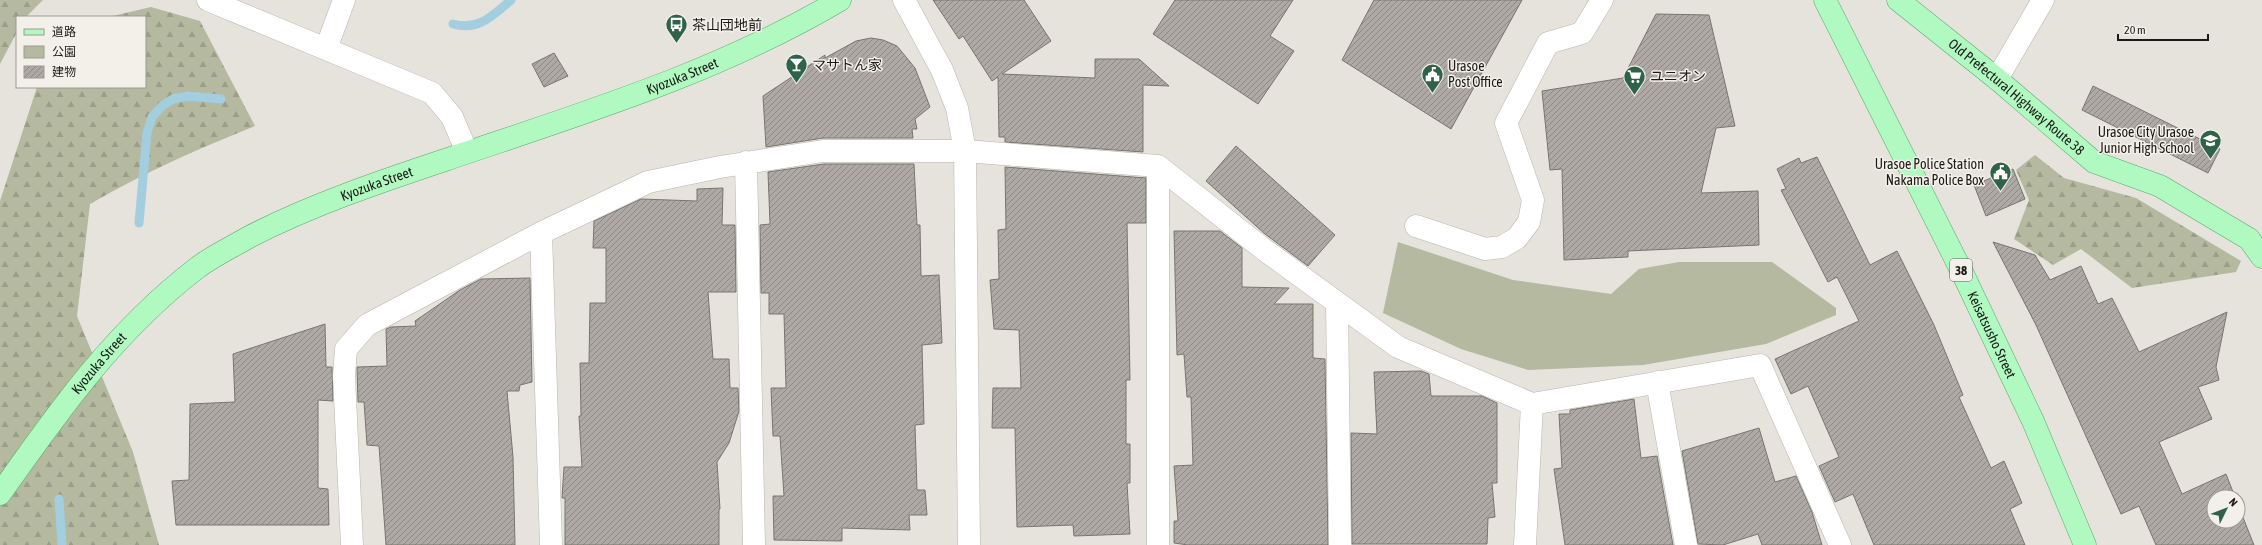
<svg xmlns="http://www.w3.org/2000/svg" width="2262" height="545" font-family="'Asap Condensed','Noto Sans JP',sans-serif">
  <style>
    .green { fill: #b4b99f }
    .forest { fill: url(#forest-firs) }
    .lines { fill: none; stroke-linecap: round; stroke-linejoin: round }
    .stream { stroke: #a2cee0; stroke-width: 9 }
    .building { fill: url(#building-hatch); stroke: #79746f }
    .minor-casing { stroke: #b8b5ae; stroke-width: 23 }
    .major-casing { stroke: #5aa86a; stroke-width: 23 }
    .minor { stroke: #fff; stroke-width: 22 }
    .major { stroke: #b0f9c1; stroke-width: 22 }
    .labels { text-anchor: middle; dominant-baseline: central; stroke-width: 3; stroke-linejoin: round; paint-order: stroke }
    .shield { fill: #f3f0e9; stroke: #5c5a56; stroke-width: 1 }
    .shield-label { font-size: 13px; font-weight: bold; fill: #1b1a17 }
    .poi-label { font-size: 14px; fill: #1b1a17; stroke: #f3f0e9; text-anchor: start }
    .street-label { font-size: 14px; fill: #1b1a17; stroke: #f3f0e9 }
  </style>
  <defs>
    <pattern id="forest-firs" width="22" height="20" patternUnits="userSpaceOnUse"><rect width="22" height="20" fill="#b4b99f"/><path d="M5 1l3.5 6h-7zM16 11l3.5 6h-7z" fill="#9a9e88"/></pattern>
    <pattern id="building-hatch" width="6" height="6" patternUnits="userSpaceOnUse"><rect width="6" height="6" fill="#aea9a4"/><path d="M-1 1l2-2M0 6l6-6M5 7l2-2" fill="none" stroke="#8d8985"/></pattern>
  </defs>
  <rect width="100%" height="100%" fill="#e6e3dc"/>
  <path class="green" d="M1398 242 1513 280 1611 294 1639 269 1679 262H1772L1836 308V315L1766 344 1643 365 1528 370 1461 349 1383 313Z"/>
  <path class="forest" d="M0 0H43L26 17H17V32L0 64Z
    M151 7 200 21 255 126C198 149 143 173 90 204L77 316 133 452 159 545H0V201L37 87H145V17H108Z
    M2035 155 2064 178 2136 198 2241 261 2236 272 2132 288 2081 249 2053 265 2014 239 2029 200 2016 170Z"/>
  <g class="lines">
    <path class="stream" d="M453 24C479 31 492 16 511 0
      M139 223 147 133 152 117 162 106 173 99 188 96 221 99
      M59 499 62 545"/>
  </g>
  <path class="building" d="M933 0H1024L1051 41 1002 74 1095 78V59H1139L1169 86 1143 85V152L1005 142V137H999L998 77 992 81 963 36 959 39Z
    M1175 0H1293L1270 36 1294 51 1258 104 1153 34Z
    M1374 0H1522L1451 129 1342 60Z
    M1656 14 1709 15 1735 126 1716 128 1701 193 1758 191 1759 245 1628 251V257L1564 260 1562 169 1550 170 1542 91 1623 78Z
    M871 38 883 40 897 46 915 68 930 107 915 119 917 129H912L913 138H823L766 147 763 96 825 55V58L856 41Z
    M554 53 568 76 544 87 532 64Z
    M2093 86 2220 149 2208 173 2082 110Z
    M1236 146 1335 235 1308 266 1265 234 1206 181Z
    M1817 157 1870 265 1897 251 1934 325 1963 395 1959 397 1991 468 2004 461 2022 503 2010 509 2025 545H1874L1853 494 1835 502 1819 466 1839 457 1808 386 1791 394 1775 359 1859 321 1837 277 1828 282 1781 190 1786 189 1777 169 1799 158 1801 163Z
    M824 164H914L917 225H920L921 276 939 275 942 343 922 345 924 424 915 425 917 490H925L927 515H909L910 530 842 528V541L774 540 773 496H784L780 436H773L771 388H786L784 314H769V293H761L760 225 770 224 768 172Z
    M1005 167 1146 178V223H1127L1130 380H1126V444H1130V483H1127L1130 534 1074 536 1073 525 1017 527 1015 428H992L993 388H1021L1019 330 994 329 990 280 999 279 998 230 1006 229Z
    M2013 169 2025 199 1986 216 1974 185Z
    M723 188 722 225H735L736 292H708L713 359H729L730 388H738L739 411 729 443 717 462 720 509H719V545H565V498H562L564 467H582L579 416H581L580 363H589L590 303H606V248H593L594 221 641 199 697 201V189Z
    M1174 231H1220L1242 248V287L1289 288 1274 304H1313V358L1325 359 1328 545H1188L1174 543V521H1178L1174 466 1193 465 1191 397H1187L1184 354 1177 355Z
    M1993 242 2035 255 2050 280 2081 266 2098 304 2112 298 2139 352 2227 312 2216 367 2219 380 2198 387 2212 419 2159 442 2182 494 2226 474 2235 497H2214V521H2238V505L2254 545H2156L2139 506 2121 514 2036 325Z
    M530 278 532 382 520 385 519 391H507L513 457 515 545H386L379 446 367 445 364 402H358L357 367 387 366 386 329 391 327 416 326 415 321 460 290 481 279Z
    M325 324 326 367H332L333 401 318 400V488L328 489 329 525H176L172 481 189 480 190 404 235 402 233 354Z
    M1421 371 1429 374 1431 396H1482L1497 403V483H1492L1495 517 1488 518 1487 544H1352L1351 433 1377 434 1374 372Z
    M1634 399 1641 458 1657 456 1673 545H1565L1554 469 1562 468 1559 414H1570V410Z
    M1759 428 1775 482 1796 476 1812 512 1822 545H1762L1758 534 1723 545 1698 544 1682 451Z"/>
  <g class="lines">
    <defs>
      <path id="minor" d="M208 0 432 93 452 117 467 152
        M904 0 942 70 957 108 965 151 969 545
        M326 49 344 0
        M1997 79 2043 0
        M746 162 754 545
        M1416 226 1485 249 1502 247 1517 238 1529 222 1533 200 1506 123 1548 43 1582 33 1602 0
        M541 233 551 545
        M1337 303 1340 545
        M1657 382 1686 545
        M352 545 344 376 346 349 367 325 541 233 648 182 720 167 823 151H965L1158 166 1262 248 1398 347 1532 404 1760 365 1840 545
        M1158 545V166
        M1525 545 1532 404"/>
      <g id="major">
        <path id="s1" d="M1825 0 1962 272 2033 421 2085 545"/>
        <path id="s2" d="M1898 0 1997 79 2094 162 2160 186 2249 239 2262 257"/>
        <path id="s3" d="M0 494C59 410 115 331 197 268 213 256 232 247 249 237 311 205 379 182 445 160 580 114 717 73 840 0"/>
      </g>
    </defs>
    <use href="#minor" class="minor-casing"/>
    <use href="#major" class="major-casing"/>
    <use href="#minor" class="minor"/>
    <use href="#major" class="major"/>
  </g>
  <defs>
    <symbol id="bus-pin" viewBox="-11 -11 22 30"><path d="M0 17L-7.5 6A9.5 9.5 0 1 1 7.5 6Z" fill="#2e6349" stroke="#f3f0e9"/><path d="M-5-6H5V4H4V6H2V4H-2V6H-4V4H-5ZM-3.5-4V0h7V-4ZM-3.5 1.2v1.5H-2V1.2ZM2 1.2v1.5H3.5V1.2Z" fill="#fff"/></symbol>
    <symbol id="bar-pin" viewBox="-11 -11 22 30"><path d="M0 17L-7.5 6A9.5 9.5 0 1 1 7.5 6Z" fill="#2e6349" stroke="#f3f0e9"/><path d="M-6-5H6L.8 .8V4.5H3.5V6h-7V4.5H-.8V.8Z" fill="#fff"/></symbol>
    <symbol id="civic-pin" viewBox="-11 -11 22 30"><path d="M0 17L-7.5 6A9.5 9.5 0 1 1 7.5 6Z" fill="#2e6349" stroke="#f3f0e9"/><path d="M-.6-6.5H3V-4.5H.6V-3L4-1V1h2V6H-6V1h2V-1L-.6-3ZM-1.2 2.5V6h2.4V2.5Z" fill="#fff"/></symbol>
    <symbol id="supermarket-pin" viewBox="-11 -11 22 30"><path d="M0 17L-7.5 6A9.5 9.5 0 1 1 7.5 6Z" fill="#2e6349" stroke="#f3f0e9"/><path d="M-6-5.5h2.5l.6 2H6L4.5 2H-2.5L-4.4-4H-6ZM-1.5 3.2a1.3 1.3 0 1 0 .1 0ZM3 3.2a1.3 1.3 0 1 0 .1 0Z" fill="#fff"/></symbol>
    <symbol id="school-pin" viewBox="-11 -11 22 30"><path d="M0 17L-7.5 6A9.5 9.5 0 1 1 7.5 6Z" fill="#2e6349" stroke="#f3f0e9"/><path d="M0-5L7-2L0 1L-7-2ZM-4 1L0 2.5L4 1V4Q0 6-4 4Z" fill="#fff"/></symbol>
  </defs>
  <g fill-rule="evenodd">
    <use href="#bus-pin" x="664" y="12" width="25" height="34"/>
    <use href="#bar-pin" x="784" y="52" width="25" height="34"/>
    <use href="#civic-pin" x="1420" y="62" width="25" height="34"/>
    <use href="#supermarket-pin" x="1622" y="64" width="25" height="34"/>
    <use href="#school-pin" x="2198" y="128" width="25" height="34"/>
    <use href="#civic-pin" x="1988" y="160" width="25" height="34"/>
  </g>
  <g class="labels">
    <rect class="shield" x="1950" y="259" width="22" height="22" rx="3"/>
    <g class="shield-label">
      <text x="1961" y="270">38</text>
    </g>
    <g class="poi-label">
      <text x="692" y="25">茶山団地前</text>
      <text x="812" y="65">マサトん家</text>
      <text x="1448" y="66">Urasoe<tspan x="1448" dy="16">Post Office</tspan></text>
      <text x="1650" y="76">ユニオン</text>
      <text x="2194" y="132" text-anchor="end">Urasoe City Urasoe<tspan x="2194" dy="16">Junior High School</tspan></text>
      <text x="1984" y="164" text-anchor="end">Urasoe Police Station<tspan x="1984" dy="16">Nakama Police Box</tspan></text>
    </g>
    <g class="street-label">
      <text stroke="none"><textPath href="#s3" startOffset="824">Kyozuka Street</textPath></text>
      <text stroke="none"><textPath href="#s2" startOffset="153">Old Prefectural Highway Route 38</textPath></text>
      <text stroke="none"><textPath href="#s3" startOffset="500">Kyozuka Street</textPath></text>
      <text stroke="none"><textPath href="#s1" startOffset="374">Keisatsusho Street</textPath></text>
      <text stroke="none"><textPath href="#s3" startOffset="164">Kyozuka Street</textPath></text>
    </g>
  </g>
  <rect x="16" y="16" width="130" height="72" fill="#f3f0e9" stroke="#9d9a95"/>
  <rect x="24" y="29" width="20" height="6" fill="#b0f9c1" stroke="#9d9a95"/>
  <text x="52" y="36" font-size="12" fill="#1b1a17">道路</text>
  <rect x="24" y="46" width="20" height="12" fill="#b4b99f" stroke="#9d9a95"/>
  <text x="52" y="56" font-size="12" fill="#1b1a17">公園</text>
  <rect x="24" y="66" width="20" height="12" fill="url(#building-hatch)" stroke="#9d9a95"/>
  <text x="52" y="76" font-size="12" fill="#1b1a17">建物</text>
  <g transform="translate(2226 509) rotate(47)"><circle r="19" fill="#f3f0e9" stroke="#9d9a95"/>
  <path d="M0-3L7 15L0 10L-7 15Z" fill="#2e6349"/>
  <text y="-6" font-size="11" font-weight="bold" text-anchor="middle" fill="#1b1a17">N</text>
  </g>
  <path d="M2118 34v6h90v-6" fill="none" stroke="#1b1a17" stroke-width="2"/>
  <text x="2124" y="34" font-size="12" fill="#1b1a17" stroke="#f3f0e9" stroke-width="3" paint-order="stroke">20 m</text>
</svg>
